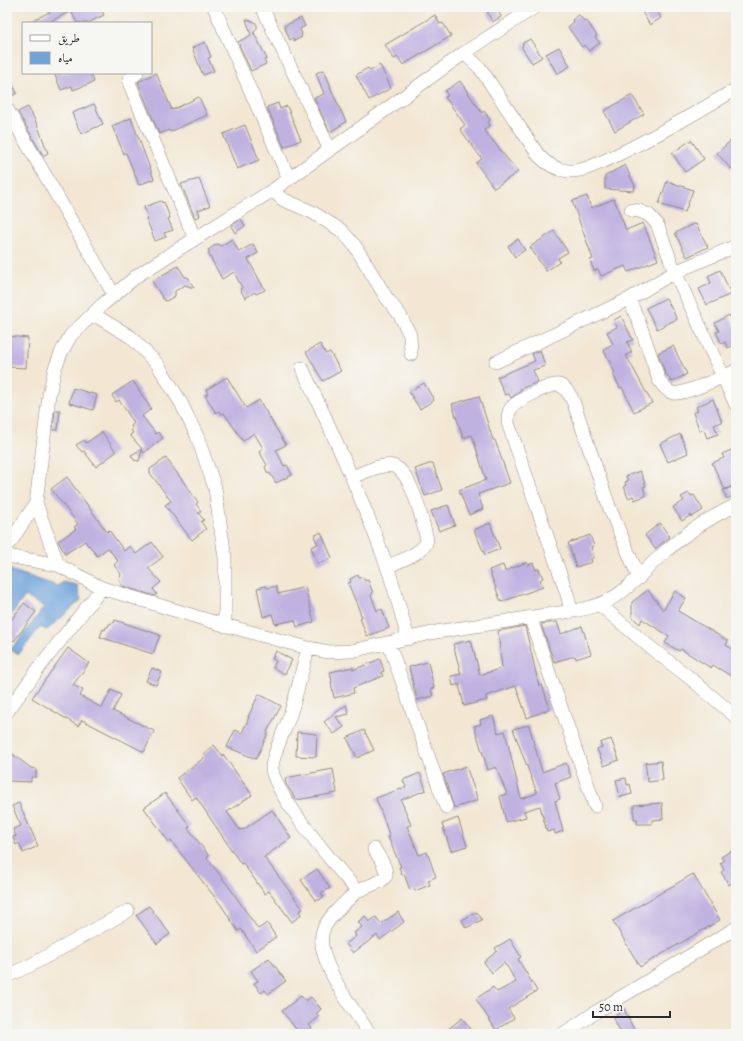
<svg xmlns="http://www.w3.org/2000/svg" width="743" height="1041" font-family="Alegreya,Amiri,serif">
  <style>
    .water { fill: #6ea3db; stroke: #4c6783 }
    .building { fill: #bfb2e1 }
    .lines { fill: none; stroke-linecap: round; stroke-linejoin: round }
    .minor-casing { stroke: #8f897f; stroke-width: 14 }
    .minor { stroke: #fff; stroke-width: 13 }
  </style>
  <rect width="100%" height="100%" fill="#f6f6f2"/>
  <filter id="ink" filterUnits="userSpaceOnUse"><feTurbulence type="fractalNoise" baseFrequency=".025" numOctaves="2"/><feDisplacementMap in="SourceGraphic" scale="8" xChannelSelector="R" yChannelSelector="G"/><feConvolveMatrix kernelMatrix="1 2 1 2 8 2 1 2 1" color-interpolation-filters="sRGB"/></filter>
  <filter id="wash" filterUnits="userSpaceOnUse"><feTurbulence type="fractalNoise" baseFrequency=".012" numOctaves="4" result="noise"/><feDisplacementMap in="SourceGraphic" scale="16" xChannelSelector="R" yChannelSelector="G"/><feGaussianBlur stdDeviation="0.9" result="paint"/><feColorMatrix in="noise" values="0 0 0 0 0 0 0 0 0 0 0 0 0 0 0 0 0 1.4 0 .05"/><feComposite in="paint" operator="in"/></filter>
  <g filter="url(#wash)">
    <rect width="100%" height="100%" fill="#f3e7d3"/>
    <path class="water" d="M7 569 58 586 63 582 77 585 81 600 47 630 40 627 19 654 10 650 26 631 44 607 25 596 7 621Z"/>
    <g id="blocks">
      <path class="building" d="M47 7H100L104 15 88 23H77L71 11 47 23H27L50 12Z
        M497 7 501 17 492 22 487 11Z
        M639 7H654L661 18 650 25Z
        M435 15 440 24 443 23 451 36 403 65 398 57 394 59 385 45Z
        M579 15 585 22 587 21 597 36 595 37 600 43 589 51 584 45 582 47 568 27 574 22 572 20Z
        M301 18 305 26 300 29 302 34 301 35 302 37 294 41 293 38 290 40 284 26Z
        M246 19 255 22 257 25V28L253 34 254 33 267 59 264 60 266 64 251 71 238 42 251 35Z
        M530 39 542 57 532 63 522 48 523 43Z
        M205 42 211 57 208 58 214 71 203 75 192 48Z
        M559 47 570 66 557 74 546 54Z
        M380 65 391 88 369 100 356 75 368 68 370 71Z
        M324 70 331 87H330L346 122 330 132 314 98 324 94 316 73Z
        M54 73H91L94 82 73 90 72 86 61 90Z
        M156 73 172 110 199 97 207 115 170 132 169 130 159 134 138 82Z
        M7 75 17 93 7 99Z
        M460 81 482 113 484 111 490 120 488 122 490 125 484 130 518 172 494 188 476 163 482 159 460 129 465 125 445 97 448 96 445 91Z
        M632 95 644 114 615 131 604 111Z
        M278 103 280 109 287 106 301 140 284 147 267 107Z
        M94 104 103 124 81 134 72 113Z
        M28 107 37 124 48 153 43 156 18 112Z
        M131 118 154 179 139 185 126 153 124 154 112 126Z
        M245 125 259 160 237 169 223 134Z
        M736 136V164L731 169 717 153Z
        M691 140 704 159 685 172 672 153Z
        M625 165 635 186 634 191 605 189V176Z
        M199 179 210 206 198 210 200 216 195 218 181 184Z
        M667 181 693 190 685 212 659 204Z
        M587 196 591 208 614 199 626 230 643 223 658 260 628 272 625 266 601 276 598 269 594 271 590 260 593 259 572 201Z
        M161 201 162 203 164 202 170 218 168 219 173 230 164 233 166 237 155 241 146 218 148 217 144 207Z
        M241 219 245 226 235 233 231 226Z
        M693 224H696L708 247 687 257 675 233Z
        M554 231 568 252 558 258 560 262 546 271 530 247Z
        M232 239 239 252 253 244 258 253 248 259 265 290 256 294 255 292 245 298 240 289 242 288 234 272 222 279 208 253 210 252 208 250 217 244 221 246Z
        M518 239 525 250 515 257 508 246Z
        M178 266 185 277H188L194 288 185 285 175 291V296L166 301 163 299 152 281Z
        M720 270 731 294 707 305 699 289 711 283 708 276Z
        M666 298 677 319 657 329 646 308Z
        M729 315 736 329V344L728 348 725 342 722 344 716 332 719 331 715 323Z
        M621 316 633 340 627 342 632 352 626 355 652 403 634 412 622 387 620 388 613 374 615 373 603 349 613 344 607 332 617 327 614 320Z
        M7 336 28 338 26 368 7 367Z
        M320 344 326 354 330 352 341 371 323 381 306 352Z
        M673 346 687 374 671 382 667 375H666L658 353Z
        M540 350 545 366 533 370 538 382 520 389 521 391 511 398 509 394 505 395 497 377 535 361 532 354Z
        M227 377 246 408 259 400 286 445 276 450 284 466 287 465 292 475 276 483 270 473 268 474 265 467 267 465 259 451 263 448 254 433 243 441 224 413 221 414 219 411 216 413 205 395 208 394 206 390Z
        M133 381 151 409 142 416 156 434 158 432 163 438 144 453 142 450 139 461 134 460 131 455 142 449 130 435 133 433 131 430 133 429 131 426 134 423 119 400 116 402 112 395Z
        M424 383 434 400 420 409 409 392Z
        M73 388 97 395 93 410 69 403Z
        M479 396 493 440H495L510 483 478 494 483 509 469 515 459 490 486 480 472 435 463 438 452 404Z
        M713 399 722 422 714 425 718 434 707 438 704 430 700 431 693 413 698 411 696 407Z
        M55 410H60L58 430H53Z
        M102 432 116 452 96 467 84 451 82 452 76 445 84 440 86 443Z
        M680 434 688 453 668 462 660 444Z
        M734 449 736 454V461L732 463 736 472V484L725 490 712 463 724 458 722 454Z
        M166 458 198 502 196 504 201 511 198 513 204 520 201 522 206 529 192 540 165 505 171 501 150 473V469Z
        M429 464H433L442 490 425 496 415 469Z
        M640 471 646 486 643 487 646 496 634 500 633 496 628 498 624 486 626 485 625 482 628 481 626 476Z
        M67 477 107 532 109 530 124 551 130 546 136 554 152 542 163 557 148 568 161 582 153 589 157 594 155 596 122 586 119 579 121 574 114 565 118 561 108 548 97 556 89 545 88 546 85 541 65 554 58 541 76 529 74 527 78 524 51 489Z
        M731 487 735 495 727 499 723 490Z
        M689 493 691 496 694 495 703 510 692 517 691 515 682 521 673 507 684 501 681 497Z
        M448 505 455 525 439 531 431 511Z
        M490 523 500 549 485 555 474 530Z
        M660 523 670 537 655 549 645 535Z
        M321 532 332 558 318 564 311 547 318 544 314 536Z
        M590 535 594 546 591 547 594 557 591 559 592 562 576 567 568 543Z
        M527 562 528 565 533 563 536 570 539 569 543 578 540 580 543 587 501 602 489 570 503 565 505 571Z
        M358 575 359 578 363 577 365 581 368 580 373 593 371 595 377 611 382 609 389 628 367 636 360 618 362 617 348 583 351 582 350 579Z
        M266 586 267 588 276 586 278 594 305 587 314 622 297 627 295 620 275 624 272 614 263 617 257 588Z
        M648 590 663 610 675 591 686 598 678 611 728 641 726 645 736 651V679L713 665 711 668 681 649 679 651 665 643 669 636 642 619 640 624 632 617V602Z
        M24 603 36 612 14 641 7 637V625Z
        M115 620 160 635 153 654 100 637 103 629 105 630 106 627H108L109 624H111L112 622 114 623Z
        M557 622 561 634 582 626 591 654 576 659 575 656 554 662 541 624Z
        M525 626 539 686 542 685 550 709 527 718 516 686 486 696 487 700 464 706 459 684 453 686 451 676 461 674 453 644 471 640 480 675 502 668 498 631Z
        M68 648 89 663 73 685 83 690 80 696 102 708 111 690 121 695 113 711 154 731 144 752 82 720 78 726 32 698Z
        M276 651 292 660 285 674 273 668 276 661 272 659Z
        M380 659 384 671 381 672 383 676 353 688 354 693 334 698 331 682H332L330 672 353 667V670Z
        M428 662 434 688 431 689 433 696 417 700 409 667Z
        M152 668 162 672 156 685 146 681Z
        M259 694 281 706 267 732 268 733 256 759 227 747 235 730 242 733 249 717H248Z
        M346 705 349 714 336 717 344 727 334 734 324 722Z
        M493 716 498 733 505 731 521 799 537 793 513 729 529 725 542 772 566 763 571 777 555 783 560 799 555 801 563 831 555 834 554 830 547 832 540 806 524 811 526 817 506 822 500 796 507 794 496 767 488 770 474 726 481 724 480 720Z
        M364 730 374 750 357 758 347 738Z
        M297 732 317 734 316 757 296 756Z
        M611 739 619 760 604 766 597 749 602 747 600 743Z
        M214 745 223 756V754L252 795 227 812 240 830 242 829 243 830 272 810 291 838 264 857 303 909 299 911 301 915 292 922 269 891 265 894 243 863 241 864 196 797 192 800 177 778 204 758 202 756Z
        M7 750 31 768 36 769V777H31V782L7 781Z
        M661 761 663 780 648 782 645 763Z
        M466 766 478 800 454 808 443 774Z
        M333 769 337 793 296 800 286 784 285 778Z
        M420 773 426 790 401 800 411 825 407 826 419 855 427 852 436 877 428 880 430 885 415 891 414 889 410 890 404 874 402 875 399 867H401L388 837H390L376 798 406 787 403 780Z
        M626 778 627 785 630 784 632 794 620 797 616 780Z
        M165 793 190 826 188 828 209 856 207 858 232 891 258 929 267 923 276 937 256 951 241 929 238 931 221 905 171 841 169 842 144 808Z
        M19 803 38 846 23 853 19 843 16 845 13 837 16 836 13 829 21 826 12 806Z
        M662 803 663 819 652 820V824H637V819H634V805Z
        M458 818 467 846 451 851 442 824Z
        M736 848V880L729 885 721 872 724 870 720 863 724 861 721 857Z
        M317 869 330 888 321 893 324 897 319 900H315L301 880Z
        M693 874 720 920 640 967 613 921Z
        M149 906 170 934 157 944 136 915Z
        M398 912 404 922 380 940 377 935 353 953 346 944 356 936 354 933 362 927 358 922 365 916 369 922 376 917 381 924Z
        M477 912 482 920 466 928 462 920Z
        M510 939 521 957 518 959 537 991 508 1009 514 1018 496 1030 476 999 493 987 497 992 516 982 507 966H506L504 963 492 973 484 962 497 951 495 948Z
        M269 958 286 981 268 994 265 990 261 993 254 983 258 981 251 971Z
        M301 996 306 1001 311 997 321 1009 316 1014 319 1017 309 1025 312 1028 305 1034H300L282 1011Z
        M624 1009 636 1034H622L613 1018Z
        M462 1018 475 1034H442Z"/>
    </g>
  </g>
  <g filter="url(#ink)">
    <use href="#blocks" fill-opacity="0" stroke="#8f897f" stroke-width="1"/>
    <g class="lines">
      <defs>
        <path id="minor" d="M214 7 289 179
          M262 7 330 150
          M464 53 480 68 539 156C547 164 556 170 568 171 584 172 601 162 615 156 656 136 696 113 736 89
          M137 73 129 79 130 85 195 239
          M7 109 114 295
          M273 190 282 199 312 212 342 231 355 246 386 297 400 315 410 335 411 354
          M631 210 639 211 649 215 657 224 675 272 736 405
          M629 299 639 322 659 380C662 385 666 391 673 393 686 395 723 376 736 371
          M93 314 131 337 158 365 180 401 197 436 215 488 225 558V626
          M496 362 629 299 675 272 736 246
          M302 368C334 435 364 502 389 572 396 594 402 616 408 639
          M352 477C362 473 383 463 393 466 412 471 423 523 427 540 425 553 398 561 387 567
          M36 503 58 565
          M7 545 11 541 36 503 49 395 55 368 62 351 71 335 102 305 138 275 177 250 273 190 348 137 464 53 535 7
          M7 556 58 565 102 588 217 623 308 648 329 652 351 651 436 632 579 610C625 601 635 577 667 550 688 531 711 517 736 505
          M600 605 651 648 690 678 736 717
          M571 611 567 594 508 423C508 417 508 412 511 408 517 401 550 383 559 385 566 387 570 395 573 401L610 509 639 578
          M530 617 595 806
          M389 644 446 807
          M308 648C302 671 297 693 290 715 285 730 273 753 272 767 271 792 339 869 357 891 347 901 330 915 324 928 311 955 355 1012 370 1034
          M7 712 44 661 102 588
          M357 891 381 881 386 876C387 867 379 857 374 849
          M7 976 31 965 128 911
          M563 1034 596 1012 736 928"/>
      </defs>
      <use href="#minor" class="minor-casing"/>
      <use href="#minor" class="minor"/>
    </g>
  </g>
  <rect width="743" height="1041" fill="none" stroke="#f6f6f2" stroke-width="24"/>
  <rect x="22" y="22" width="130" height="52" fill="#f6f6f2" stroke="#a5a5a2"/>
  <rect x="30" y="35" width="20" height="6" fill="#ffffff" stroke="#a5a5a2"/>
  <text x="58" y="42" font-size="12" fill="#2b2b2b">طريق</text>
  <rect x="30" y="52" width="20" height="12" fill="#6ea3db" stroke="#a5a5a2"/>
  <text x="58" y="62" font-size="12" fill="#2b2b2b">مياه</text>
  <path d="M593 1011v6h77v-6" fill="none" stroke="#2b2b2b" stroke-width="2"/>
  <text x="599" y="1011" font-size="12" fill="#2b2b2b" stroke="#f6f6f2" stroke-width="3" paint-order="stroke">50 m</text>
</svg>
